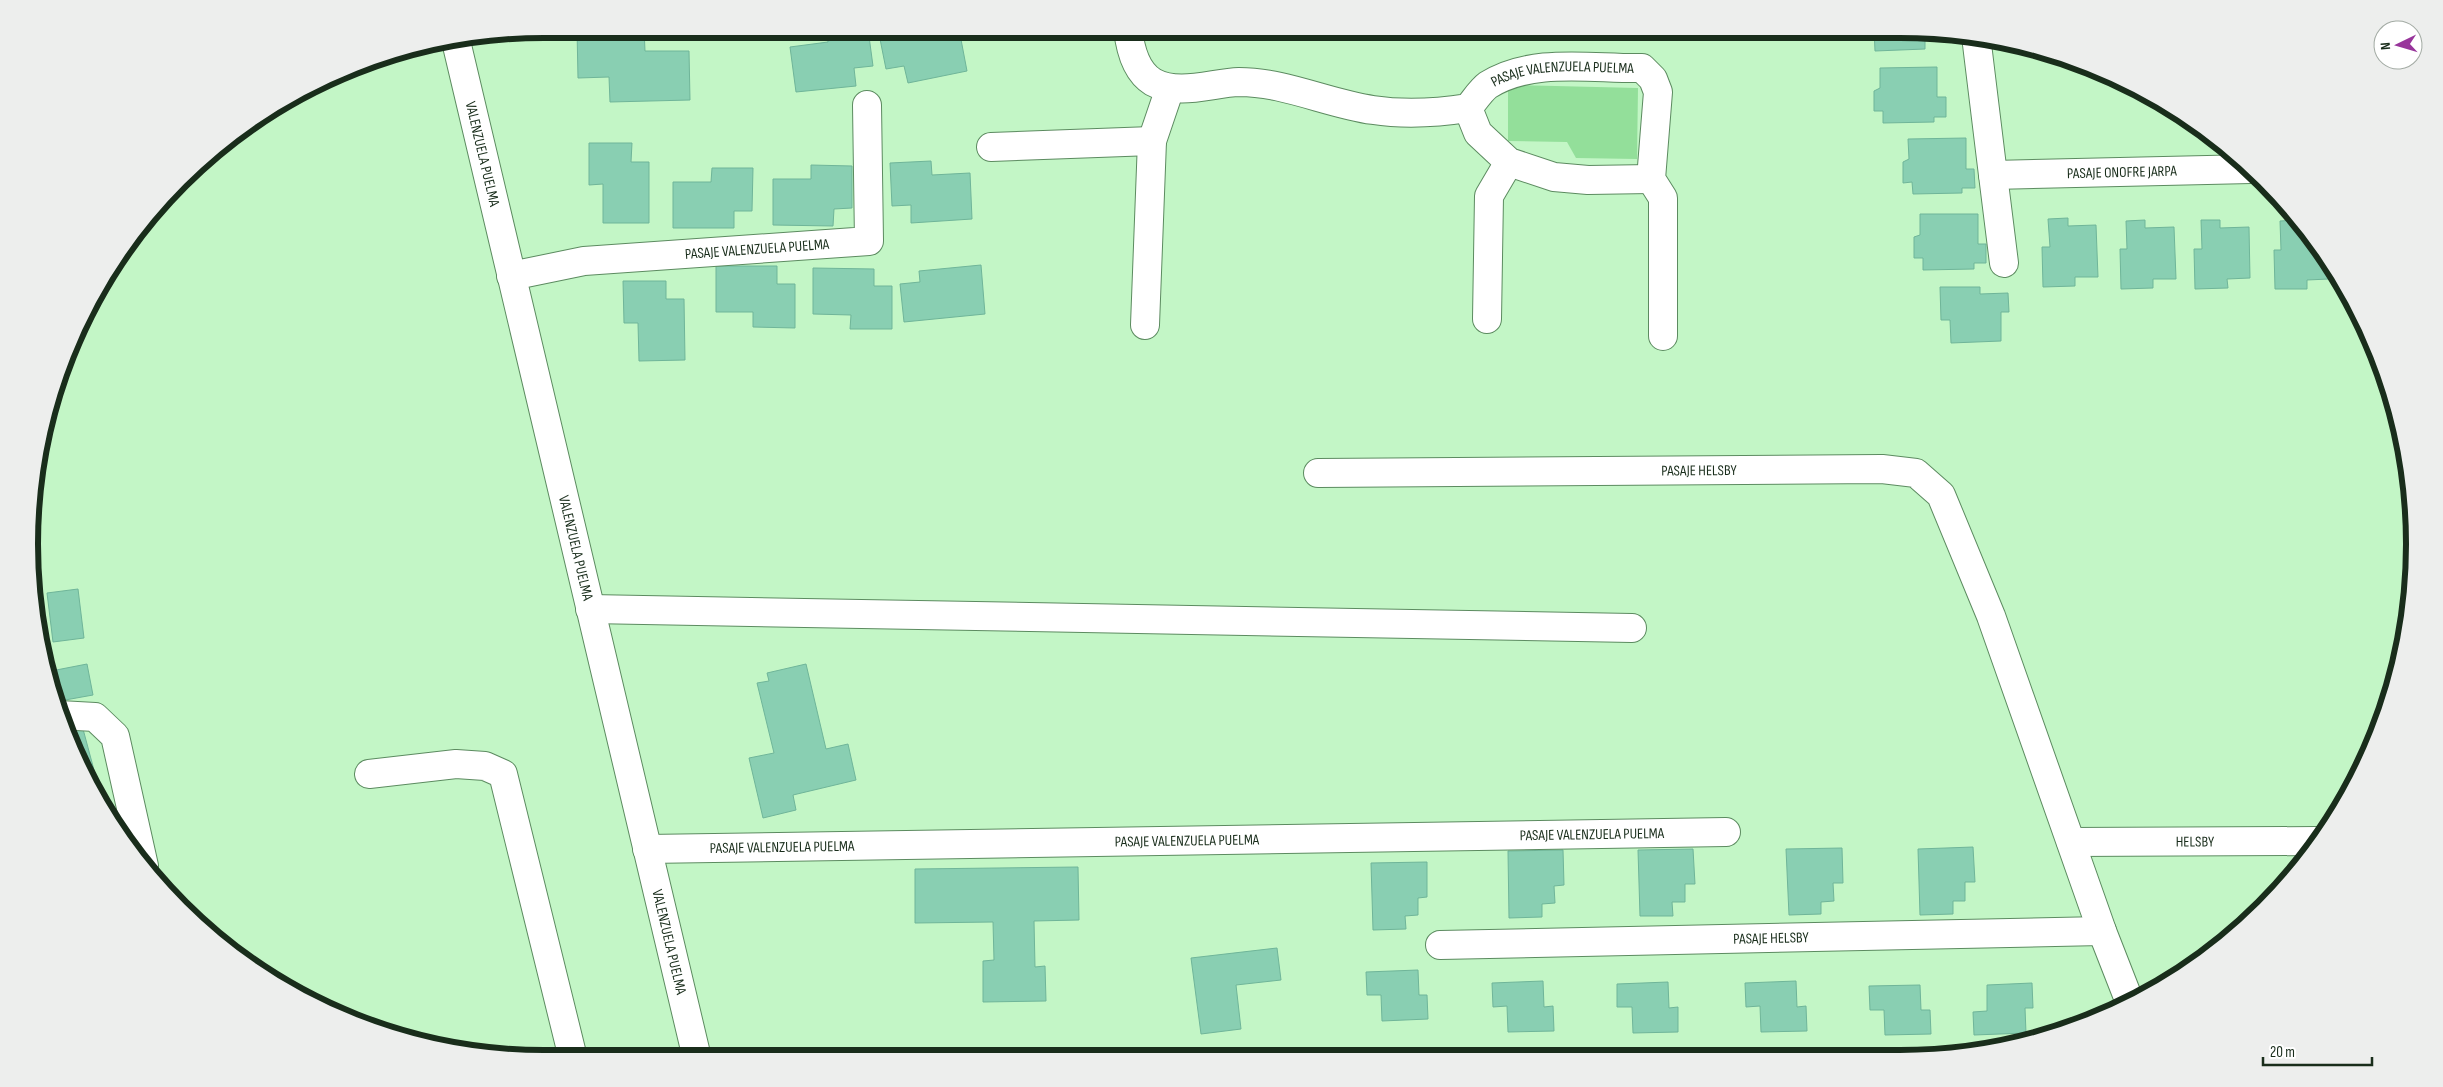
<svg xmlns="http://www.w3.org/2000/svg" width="2443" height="1087" font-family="'Sofia Sans Condensed',sans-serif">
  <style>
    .green { fill: #93df9a }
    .building { fill: #89cfb2; stroke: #6fb599 }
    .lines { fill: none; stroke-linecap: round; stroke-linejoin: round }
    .minor-casing { stroke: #5c8b60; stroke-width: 30 }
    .minor { stroke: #fff; stroke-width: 28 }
    .labels { text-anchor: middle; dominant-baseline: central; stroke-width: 4; stroke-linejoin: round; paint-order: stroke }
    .street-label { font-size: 15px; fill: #192d1b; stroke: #fff }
    .rim { fill: none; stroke: #192d1b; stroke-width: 6 }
  </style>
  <rect width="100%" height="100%" fill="#c3f6c6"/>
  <path class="green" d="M1508 85 1638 88 1637 159 1576 158 1567 142 1508 141Z"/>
  <path class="building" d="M577 29H644L645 51H689L690 100 610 102 609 77 578 78Z
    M827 29H868L873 66 854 68 856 86 796 92 790 47 828 42Z
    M878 29H921L922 33 944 29H959L967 71 908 83 904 66 886 69Z
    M1874 29 1925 31V49L1875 51Z
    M2009 41 2034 49 2009 50Z
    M1937 67V97H1946V117H1934V122L1883 123V111H1874V91L1880 88V68Z
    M1966 138V169H1974L1975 188H1962V193L1913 194 1912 182 1903 183V162L1909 159 1908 139Z
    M589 143H632L631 162H649V223H603V184L589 185Z
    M931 161 932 175 970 173 972 219 911 223V205L892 206 890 163Z
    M811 165 852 166V208L834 209 833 226 773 225V179H811Z
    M712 168H753L752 211H734V228H673V182H711Z
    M1920 214H1978V244H1986V263H1974V269L1923 270V258H1914V237L1920 235Z
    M2068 218V226L2096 225 2098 277H2075V286L2043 287 2042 247H2050L2048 219Z
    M2145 220V228L2174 227 2176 279H2153V288L2121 289 2120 249H2127L2126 221Z
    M2201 220H2220V228L2249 227 2250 278 2227 279 2228 288 2195 289 2194 249H2202Z
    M2297 220 2299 229 2304 228 2327 257 2329 279 2307 280V289H2275L2274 250H2281L2280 221Z
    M981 265 985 314 904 322 900 284 920 282 919 271Z
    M716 266H777V284H795V328L753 327V312H716Z
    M813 268 874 269V286H892V329H850L851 315 813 314Z
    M623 281H666V299H684L685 360 639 361 638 323H624Z
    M1940 287H1980V294L2008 293 2009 312H2001V341L1951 343 1950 320H1941Z
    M78 589 84 638 53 642 47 593Z
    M87 664 93 695 54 702 46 672Z
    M806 664 826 749 848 744 856 780 793 795 796 810 763 818 749 758 774 753 757 683 769 681 767 673Z
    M83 729 105 811 98 801 67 733Z
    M1973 847 1975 882H1965V901H1953V914L1920 915 1918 849Z
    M1842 848 1843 883H1833L1834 901 1821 902V914L1789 915 1786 849Z
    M1693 849 1695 884H1685V902H1672L1673 916H1640L1638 850Z
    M1563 850 1564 885 1554 886 1555 903 1542 904V917L1509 918 1508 851Z
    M1427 862V897L1418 898V915L1405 916 1406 929 1373 930 1371 863Z
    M1078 867 1079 920 1034 921 1035 967 1045 966 1046 1001 983 1002V961L994 960 993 922 915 923V869Z
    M1277 948 1281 980 1236 985 1241 1029 1201 1034 1191 958Z
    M1418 970 1419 995H1427L1428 1019 1382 1021 1381 995H1367L1366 972Z
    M1543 981 1544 1007 1553 1006 1554 1031 1508 1032 1507 1006 1493 1007 1492 983Z
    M1796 981 1797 1007 1806 1006 1807 1031 1761 1032 1760 1006 1746 1007 1745 983Z
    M1668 982 1669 1008 1678 1007V1032L1633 1033 1632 1007H1617V984Z
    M2032 983 2033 1008H2025L2026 1033 1974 1035 1973 1012 1987 1011V985Z
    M1920 985 1921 1010H1930L1931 1034 1885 1035 1884 1010H1870L1869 986Z"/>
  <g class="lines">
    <defs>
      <g id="minor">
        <path id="s1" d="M1128 29C1130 48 1135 71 1153 82 1178 96 1212 83 1239 82 1285 82 1329 104 1373 110 1406 115 1436 113 1468 108 1474 101 1481 90 1488 85 1533 57 1592 69 1642 68L1653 79 1658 92 1651 179 1663 198V336"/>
        <path id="s2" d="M1976 36 1993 175 2251 169"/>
        <path id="s3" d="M455 37 697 1058"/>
        <path d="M1468 108 1478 133 1509 162 1554 177 1588 180 1651 179"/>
        <path d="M991 147 1152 141"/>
        <path d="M1993 175 2004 263"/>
        <path id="s4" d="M511 276 584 261 869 241 867 105"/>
        <path d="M1487 319 1489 196 1509 162"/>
        <path d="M1145 325 1152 141 1170 88"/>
        <path id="s5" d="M1318 473 1882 469 1916 473 1941 495 1991 616 2102 931 2129 1000"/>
        <path d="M590 609 1632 628"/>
        <path d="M59 715 95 717 115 736 144 866"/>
        <path d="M369 774 456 764 485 766 503 774 573 1058"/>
        <path id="s6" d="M2071 842 2317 841"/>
        <path id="s7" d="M647 849 1726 832"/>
        <path id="s8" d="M1440 945 2102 931"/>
      </g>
    </defs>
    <use href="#minor" class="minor-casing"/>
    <use href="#minor" class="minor"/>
  </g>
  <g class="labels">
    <g class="street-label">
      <text stroke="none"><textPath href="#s1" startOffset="488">PASAJE VALENZUELA PUELMA</textPath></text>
      <text stroke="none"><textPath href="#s3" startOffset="120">VALENZUELA PUELMA</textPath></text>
      <text stroke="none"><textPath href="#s2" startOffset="269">PASAJE ONOFRE JARPA</textPath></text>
      <text stroke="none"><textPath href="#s4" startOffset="248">PASAJE VALENZUELA PUELMA</textPath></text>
      <text stroke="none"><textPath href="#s5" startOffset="381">PASAJE HELSBY</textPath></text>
      <text stroke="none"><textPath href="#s3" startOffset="525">VALENZUELA PUELMA</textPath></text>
      <text stroke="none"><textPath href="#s7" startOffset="945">PASAJE VALENZUELA PUELMA</textPath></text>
      <text stroke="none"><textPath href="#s7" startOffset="540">PASAJE VALENZUELA PUELMA</textPath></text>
      <text stroke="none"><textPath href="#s6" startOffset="124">HELSBY</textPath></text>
      <text stroke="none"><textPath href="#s7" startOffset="135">PASAJE VALENZUELA PUELMA</textPath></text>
      <text stroke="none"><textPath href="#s8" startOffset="331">PASAJE HELSBY</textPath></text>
      <text stroke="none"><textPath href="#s3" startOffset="930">VALENZUELA PUELMA</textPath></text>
    </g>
  </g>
  <path d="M0 0H2443V1087H0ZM544 38H1900A506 506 0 0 1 2406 544V544A506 506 0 0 1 1900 1050H544A506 506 0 0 1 38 544V544A506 506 0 0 1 544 38Z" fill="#edeeed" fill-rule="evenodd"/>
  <path class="rim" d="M544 38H1900A506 506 0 0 1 2406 544V544A506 506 0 0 1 1900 1050H544A506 506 0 0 1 38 544V544A506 506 0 0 1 544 38Z"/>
  <g transform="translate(2398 45) rotate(265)"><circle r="24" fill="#ffffff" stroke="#a3aba4"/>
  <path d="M0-4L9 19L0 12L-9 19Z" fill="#98359b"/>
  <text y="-8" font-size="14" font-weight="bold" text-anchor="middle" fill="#192d1b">N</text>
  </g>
  <path d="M2263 1057v8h109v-8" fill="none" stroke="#192d1b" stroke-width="2.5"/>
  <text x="2270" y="1057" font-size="15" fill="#192d1b" stroke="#ffffff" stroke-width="4" paint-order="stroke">20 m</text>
</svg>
